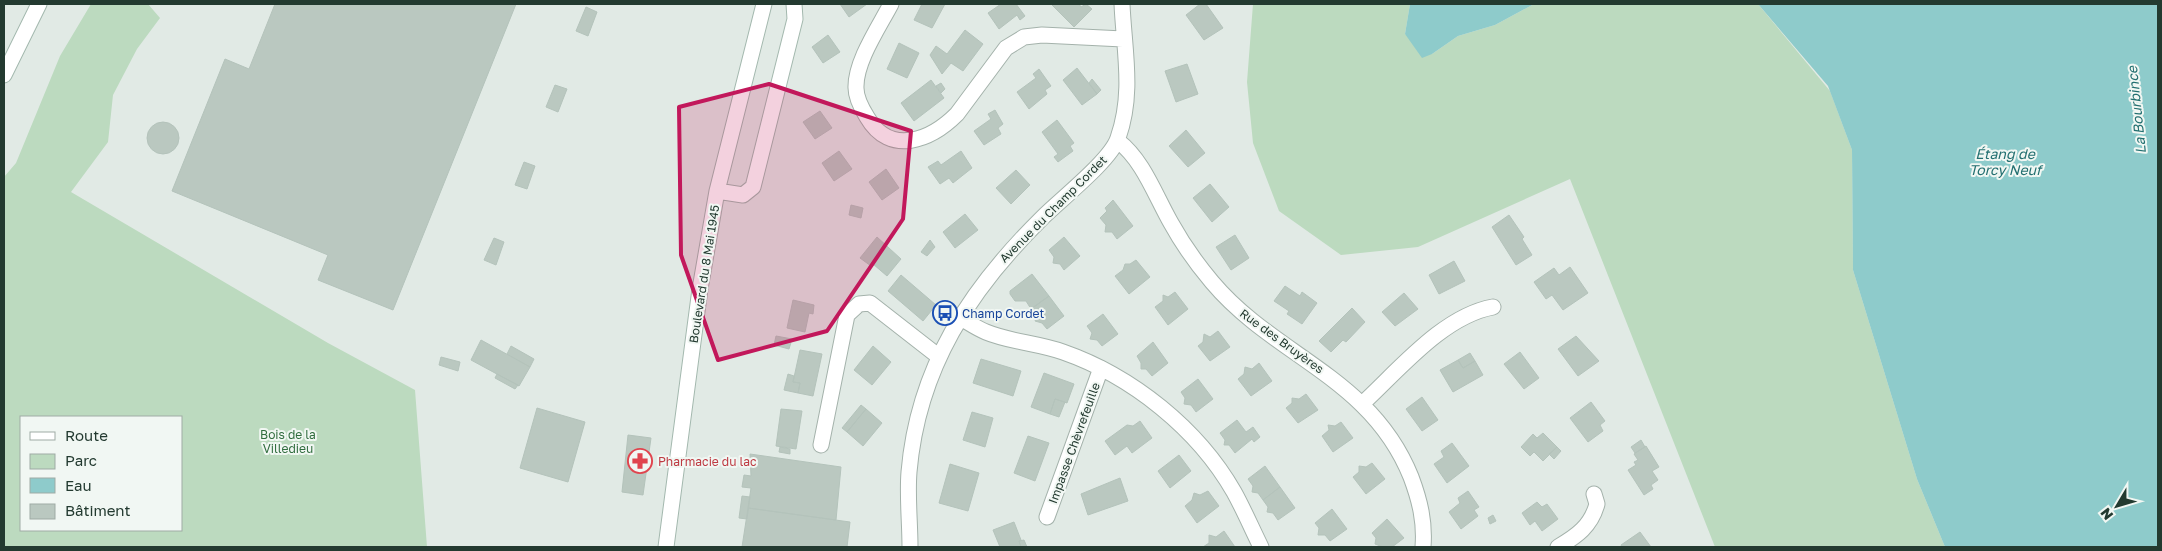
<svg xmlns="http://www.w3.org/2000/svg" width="2162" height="551" font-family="'Golos Text',sans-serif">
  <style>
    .green { fill: #bcdabf; fill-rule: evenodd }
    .water { fill: #8ecbcb }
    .building { fill: #bac8c0; stroke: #b4c3bb }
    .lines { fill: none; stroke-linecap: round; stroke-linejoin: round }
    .street-casing { stroke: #a4b2ab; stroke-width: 17 }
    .secondary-casing { stroke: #a3b8ae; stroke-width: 17 }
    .street { stroke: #fff; stroke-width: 15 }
    .secondary { stroke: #fff; stroke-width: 15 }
    .marked { fill: #c2185b; fill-opacity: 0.2; stroke: #c2185b; stroke-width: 4; stroke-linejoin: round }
    .labels { text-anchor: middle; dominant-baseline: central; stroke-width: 4; stroke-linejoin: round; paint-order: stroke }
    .street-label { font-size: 12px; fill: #233a30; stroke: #f1f7f3 }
    .transit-label { font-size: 12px; fill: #164399; stroke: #f1f7f3; text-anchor: start }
    .park-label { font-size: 12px; fill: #316d3f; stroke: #f1f7f3 }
    .health-label { font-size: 12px; fill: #be3a42; stroke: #f1f7f3; text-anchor: start }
    .water-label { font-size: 14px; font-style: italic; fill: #226f70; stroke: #f1f7f3 }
  </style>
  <rect width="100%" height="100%" fill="#e1eae5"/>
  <path class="green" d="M91 4H148L160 18 137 49 113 95 108 142 71 192 328 343 415 390 427 547H4V177L16 163 60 56ZM21 417H181V530H21Z
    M1253 4H1410L1405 34 1432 54 1458 36 1495 25 1534 4H1758L1830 91 1852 150 1853 270 1917 479 1945 547H1715L1570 179 1418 247 1341 255 1279 211 1253 143 1247 82Z"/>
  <path class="water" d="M1410 4H1534L1495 25 1458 36 1432 54 1422 58 1405 34Z
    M1758 4H2158V547H1945L1917 479 1853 270 1852 150 1828 86Z"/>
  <path class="building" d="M275 4H516L393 310 318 280 328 255 172 191 225 59 249 69Z
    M840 4H867L849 17Z
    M922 4H945L932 28 914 20Z
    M1001 4H1016L1025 16 1020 20 1017 15 999 29 988 13Z
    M1054 4H1079L1081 7 1086 4 1092 9 1074 27 1052 5Z
    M1200 4H1206L1223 28 1204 40 1186 15Z
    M586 7 597 12 588 36 576 31Z
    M965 30 983 44 963 71 951 63 942 74 930 55 936 46 947 54Z
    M828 35 840 52 823 63 812 47Z
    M899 43 919 53 907 78 887 69Z
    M1187 64 1198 94 1176 102 1165 71Z
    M1077 68 1097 94 1082 105 1063 80Z
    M1039 69 1051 86 1045 90 1047 94 1029 109 1017 92 1036 78 1033 74Z
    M1092 79 1101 90 1097 94 1089 83Z
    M931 80 944 98 914 121 901 103Z
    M941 83 945 89 941 93 936 86Z
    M555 85 567 89 558 112 546 107Z
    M995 110 1003 124 998 128 1001 134 984 145 974 131 991 119 988 114Z
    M820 111 832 128 815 139 803 122Z
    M1057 120 1074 143 1070 146 1073 151 1058 162 1054 157 1058 154 1042 132Z
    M147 138a16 16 0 1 1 32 0a16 16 0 1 1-32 0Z
    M1186 130 1205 153 1188 167 1169 146Z
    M839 151 852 169 834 181 822 163Z
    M961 151 972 168 953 183 949 178 940 184 928 167 938 161 941 165Z
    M524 162 535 166 527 189 515 185Z
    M886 169 899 188 882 200 869 182Z
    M1016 170 1030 185 1011 204 996 188Z
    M1210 184 1229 207 1212 222 1193 198Z
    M1113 200 1133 226 1117 239 1112 232H1105L1106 225 1100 218 1107 211 1105 208Z
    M851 205 863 208 861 218 849 215Z
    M965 214 978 230 955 248 943 232Z
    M1509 215 1524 237 1522 239 1532 255 1516 265 1492 227Z
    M1235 235 1249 258 1231 270 1216 247Z
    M877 237 901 259 887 276 873 264 871 266 860 258Z
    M1064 237 1080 256 1064 270 1060 264 1053 263 1054 257 1049 250Z
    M494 238 504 242 496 265 484 260Z
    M930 240 935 247 927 256 921 252Z
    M1136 260 1150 277 1129 294 1115 276 1123 270 1125 264H1130Z
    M1454 261 1465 281 1439 294 1429 275Z
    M1570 267 1588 293 1563 310 1552 295 1546 299 1534 282 1554 268 1559 275Z
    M1032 274 1049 296 1031 309 1026 301H1015L1010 294V291Z
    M901 275 936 305 923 321 888 291Z
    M1285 286 1300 296 1302 292 1317 303 1302 324 1287 314 1289 311 1274 301Z
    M1175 292 1188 309 1168 325 1155 307 1163 301V295L1168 297Z
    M1404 293 1418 309 1395 326 1382 312Z
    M1049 296 1064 316 1047 329 1042 323 1035 321 1037 316 1031 309Z
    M793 300 814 305 813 314 809 313 805 332 787 328Z
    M1352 308 1365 322 1346 342 1343 340 1331 352 1319 341Z
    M1103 314 1118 334 1102 346 1097 340 1090 339 1092 333 1087 326Z
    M1218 331 1230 347 1210 361 1198 346 1203 342 1204 334 1210 337Z
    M776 336 792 339 789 349 774 345Z
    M1576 336 1599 361 1578 376 1558 349Z
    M481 340 530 367 519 386 471 360Z
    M1153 342 1168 363 1152 376 1146 369H1141V363L1137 356Z
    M511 346 534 359 530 367 507 354Z
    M873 346 891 362 872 385 854 370Z
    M800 350 822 354 813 396 798 393 800 383 793 382Z
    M1520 352 1539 378 1524 389 1504 364Z
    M1470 353 1475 361 1463 368 1458 360Z
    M441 357 460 362 458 371 439 365Z
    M981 359 1021 371 1013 396 973 383Z
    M1458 360 1463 368 1475 361 1483 375 1453 392 1440 370Z
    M1259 363 1272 381 1251 396 1238 379 1244 374 1245 367 1252 369Z
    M1044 373 1074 384 1067 403 1055 399 1050 414 1031 407Z
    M497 374 518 385 515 389 495 378Z
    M788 374 794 376 793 382 800 383 798 393 784 390Z
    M1198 379 1213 399 1196 412 1191 405 1184 404 1185 398 1181 392Z
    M1306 394 1318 410 1298 423 1286 408 1292 403V398L1299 399Z
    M1422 397 1438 420 1422 431 1406 409Z
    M1055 399 1065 402 1059 417 1050 414Z
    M1591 402 1605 421 1600 425 1603 431 1588 442 1570 418Z
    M861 405 866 409 847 432 842 428Z
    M537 408 585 422 568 482 520 468Z
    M781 409 802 411 796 449 776 446Z
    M866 409 882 423 863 446 847 432Z
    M972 412 993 418 985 447 963 440Z
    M1237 420 1246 432 1253 427 1260 437 1254 442 1252 439 1235 453 1229 445H1224L1225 440 1220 433Z
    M1140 421 1152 438 1132 453 1127 446 1115 455 1105 441 1127 425 1133 426Z
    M1341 422 1353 438 1333 452 1322 436 1329 430 1328 425 1335 426Z
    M1543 433 1557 447 1543 461 1534 452 1530 456 1521 447 1533 434 1537 438Z
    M628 435 651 438 643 495 622 492Z
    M1028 436 1049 443 1035 481 1014 473Z
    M1641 440 1645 447 1635 453 1631 447Z
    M1452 443 1469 466 1447 483 1434 464 1444 457 1441 451Z
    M1646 446 1659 467 1652 471 1658 480 1651 485 1653 489 1644 495 1628 470 1636 465 1634 462 1638 460 1634 454Z
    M780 447 790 449V454L779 452Z
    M1557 447 1561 451 1554 459 1549 454Z
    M750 454 841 467 836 520 748 508 751 488 742 487 744 475 751 476Z
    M1179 455 1191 471 1170 488 1158 471Z
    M1372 463 1385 479 1366 494 1353 477 1359 472V466L1366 467Z
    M950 464 979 473 968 511 939 503Z
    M1265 466 1280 487 1263 500 1258 493 1252 492 1253 486 1248 479Z
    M1120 478 1128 501 1088 515 1081 494Z
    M1280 487 1295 508 1278 520 1273 513 1267 512 1268 507 1263 500Z
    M1208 491 1219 506 1197 523 1185 506 1192 500 1194 493 1200 495Z
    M1468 491 1479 507 1474 510 1478 516 1461 529 1449 512 1460 503 1458 498Z
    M742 496 750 497 747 519 739 518Z
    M1537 502 1542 507 1547 504 1558 519 1542 531 1535 521 1530 525 1522 513Z
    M748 508 850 522 847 547H742Z
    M1332 509 1347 529 1330 541 1325 535H1318L1319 528 1315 523Z
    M1493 515 1496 521 1490 524 1488 518Z
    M1387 519 1404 538 1392 547H1383L1375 544 1376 538 1372 533Z
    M1014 522 1021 540 1019 541 1021 547H1000L993 530Z
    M1224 531 1235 547H1203L1209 543V535L1216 537Z
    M1640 532 1651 547H1622L1621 545Z
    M1024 540 1027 547H1021L1019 541Z"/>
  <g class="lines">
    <defs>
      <path id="street" d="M891 4C879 27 855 62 856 88 856 98 862 109 867 117 890 157 931 140 957 114L1006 48 1024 37 1042 35 1123 39
        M1118 141C1143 160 1155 195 1171 223 1182 243 1196 263 1212 282 1275 357 1371 377 1411 477 1420 501 1425 522 1423 547
        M959 317C968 322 976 328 986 332 1010 342 1038 343 1063 352 1132 376 1198 429 1234 492 1244 510 1252 529 1261 547
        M1362 404C1399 370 1443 316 1493 307
        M821 445 847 315 859 304 870 303 938 356
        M1047 517 1101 368
        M910 547C910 522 907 496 909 472 918 367 970 289 1043 217 1061 199 1111 160 1118 138 1134 93 1124 50 1122 4
        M1558 547C1577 536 1591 526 1597 504L1594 494"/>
      <path id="secondary" d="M4 75 39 4
        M717 191 743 195 753 187 795 19 794 4
        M666 547 700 289 717 191 764 4"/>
    </defs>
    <use href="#street" class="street-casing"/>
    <use href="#secondary" class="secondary-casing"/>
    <use href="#street" class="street"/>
    <use href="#secondary" class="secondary"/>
  </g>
  <path class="marked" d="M769 84 911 131 903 219 827 331 718 360 681 255 679 107Z"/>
  <defs>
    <symbol id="bus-ring" viewBox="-11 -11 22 22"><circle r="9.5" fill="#f1f7f3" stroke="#1a4fb4" stroke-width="1.5"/><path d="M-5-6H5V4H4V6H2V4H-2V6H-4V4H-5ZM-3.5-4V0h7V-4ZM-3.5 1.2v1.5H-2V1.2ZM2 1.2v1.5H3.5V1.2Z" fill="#1a4fb4"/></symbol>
    <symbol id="pharmacy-ring" viewBox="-11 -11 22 22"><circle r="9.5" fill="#f1f7f3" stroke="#e0444e" stroke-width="1.5"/><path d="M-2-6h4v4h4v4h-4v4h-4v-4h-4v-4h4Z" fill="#e0444e"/></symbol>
  </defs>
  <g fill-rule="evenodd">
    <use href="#bus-ring" x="931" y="299" width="28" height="28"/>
    <use href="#pharmacy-ring" x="626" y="447" width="28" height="28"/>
  </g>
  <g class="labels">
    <g class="street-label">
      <text transform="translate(1053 209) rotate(-45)">Avenue du Champ Cordet</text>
      <text transform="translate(704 274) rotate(-81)">Boulevard du 8 Mai 1945</text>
      <text transform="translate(1282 341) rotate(36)">Rue des Bruyères</text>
      <text transform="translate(1074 443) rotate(-70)">Impasse Chèvrefeuille</text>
    </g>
    <g class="transit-label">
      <text x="962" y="313">Champ Cordet</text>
    </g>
    <g class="park-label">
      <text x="288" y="434">Bois de la<tspan x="288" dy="14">Villedieu</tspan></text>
    </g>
    <g class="health-label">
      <text x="658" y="461">Pharmacie du lac</text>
    </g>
    <g class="water-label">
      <text transform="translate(2136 110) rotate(-96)">La Bourbince</text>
      <text x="2005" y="153">Étang de<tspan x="2005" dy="16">Torcy Neuf</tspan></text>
    </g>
  </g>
  <rect width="2162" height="551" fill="none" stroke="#233a30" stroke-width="10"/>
  <rect x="20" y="416" width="162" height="115" fill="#f1f7f3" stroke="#9faba5"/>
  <rect x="30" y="432" width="25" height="8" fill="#ffffff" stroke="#9faba5"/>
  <text x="65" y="441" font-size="15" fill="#233a30">Route</text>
  <rect x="30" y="454" width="25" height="15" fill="#bcdabf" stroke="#9faba5"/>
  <text x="65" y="466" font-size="15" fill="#233a30">Parc</text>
  <rect x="30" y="478" width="25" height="15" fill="#8ecbcb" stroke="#9faba5"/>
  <text x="65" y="491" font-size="15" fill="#233a30">Eau</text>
  <rect x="30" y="504" width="25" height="15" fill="#bac8c0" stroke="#9faba5"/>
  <text x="65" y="516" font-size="15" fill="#233a30">Bâtiment</text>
  <g transform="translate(2117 506) rotate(232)" stroke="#f1f7f3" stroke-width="4" paint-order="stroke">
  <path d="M0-4L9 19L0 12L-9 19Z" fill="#233a30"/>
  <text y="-8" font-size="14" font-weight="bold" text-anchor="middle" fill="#233a30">N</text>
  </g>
</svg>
